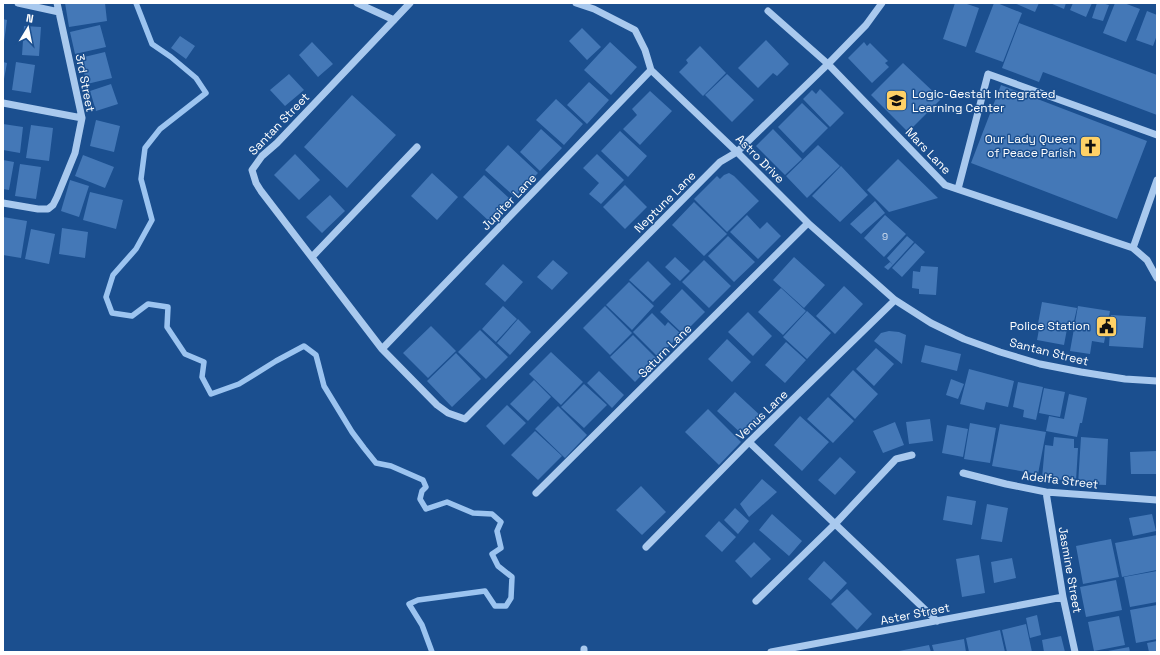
<svg xmlns="http://www.w3.org/2000/svg" width="1160" height="655" font-family="'Space Grotesk',sans-serif">
  <style>
    .lines { fill: none; stroke-linecap: round; stroke-linejoin: round }
    .stream { stroke: #9cc4f0; stroke-width: 5.5 }
    .building { fill: #4478b7 }
    .minor { stroke: #a9c9ee; stroke-width: 7 }
    .labels { text-anchor: middle; dominant-baseline: central; stroke-width: 3; stroke-linejoin: round; paint-order: stroke }
    .number-label { font-size: 10px; fill: #d0dded }
    .street-label { font-size: 12px; fill: #fff; stroke: #1b4f8f }
    .poi-label { font-size: 12px; fill: #fff; stroke: #1b4f8f; text-anchor: end }
  </style>
  <rect width="100%" height="100%" fill="#1b4f8f"/>
  <g class="lines">
    <path class="stream" d="M136 3 152 44 171 57 196 78 206 93 160 129 145 148 141 179 152 220 136 249 113 275 106 297 112 313 132 316 148 304 168 307 167 327 185 354 204 362 202 377 211 394 239 384 276 361 304 346 316 355 324 386 352 432 364 448 376 463 391 466 423 480 426 487 422 491 420 499 426 509 447 502 473 513 492 514 501 522 497 531 501 548 492 554 498 566 512 577 511 598 506 606H495L485 591 418 600 409 604 422 625 432 652"/>
  </g>
  <path class="building" d="M65 3H105L107 21 69 27Z
    M955 3H964L979 8 966 47 943 39Z
    M994 3H997L1022 13 1003 62 975 52Z
    M1014 3H1039L1035 12Z
    M1050 3H1066L1064 9Z
    M1073 3H1092L1086 17 1070 10Z
    M1097 3H1102L1109 5 1103 21 1092 18Z
    M1115 3H1124L1140 9 1126 42 1103 33Z
    M1147 11 1157 15V35L1153 46 1136 40Z
    M3 19 7 20 4 42H3Z
    M1019 23 1157 75V115L1043 72 1039 82 1002 68Z
    M100 25 106 47 75 54 70 32Z
    M24 26 41 27 39 56 22 55Z
    M582 28 601 47 587 60 569 41Z
    M180 36 195 46 186 59 171 48Z
    M766 40 789 64 777 76 773 73 758 88 738 68Z
    M312 42 333 64 318 77 299 55Z
    M610 42 637 67 611 95 584 70Z
    M864 42 867 46 870 43 888 61 885 63 889 67 872 83 848 58Z
    M700 46 726 73 703 96 679 72 688 63 686 60Z
    M105 52 112 78 87 84 80 58Z
    M3 62 7 63 4 79H3Z
    M16 62 35 65 31 93 12 90Z
    M903 63 941 99 908 132 871 95Z
    M289 74 304 90 285 106 270 90Z
    M727 74 754 100 732 122 705 95Z
    M589 82 609 100 587 124 567 105Z
    M111 84 118 104 96 111 90 91Z
    M1001 85 1147 141 1117 219 971 163Z
    M820 89 844 113 830 127 803 99 812 90 816 94Z
    M650 91 672 111 640 145 623 129 637 115 632 109Z
    M352 95 396 135 347 188 304 147Z
    M556 99 583 124 564 145 536 120Z
    M802 103 828 128 803 153 778 127Z
    M96 120 120 126 114 152 90 146Z
    M3 124 23 127 20 153 3 150Z
    M31 125 53 128 49 161 26 158Z
    M541 129 562 148 540 171 520 152Z
    M773 129 802 159 785 175 756 146Z
    M620 131 647 156 628 177 601 151Z
    M508 145 538 173 515 197 485 170Z
    M818 145 840 166 807 198 786 176Z
    M295 154 320 180 299 200 274 175Z
    M597 154 624 180 601 204 589 194 599 183 583 168Z
    M83 155 114 167 105 188 75 176Z
    M898 159 938 198 889 212 867 190Z
    M3 160 14 162 9 190 3 189Z
    M20 164 41 167 36 199 15 196Z
    M841 166 868 195 840 222 812 196Z
    M432 173 458 197 437 220 411 196Z
    M729 173 734 176 759 201 727 232 694 199 717 176 720 179 724 175Z
    M484 175 510 199 489 221 463 197Z
    M70 180 89 186 79 217 61 211Z
    M625 185 647 207 625 229 603 207Z
    M90 192 123 200 116 229 83 220Z
    M330 195 345 211 322 233 306 217Z
    M875 201 885 213 861 234 850 224Z
    M694 202 727 234 704 256 672 225Z
    M747 215 760 229 767 222 781 236 758 259 730 232Z
    M885 215 906 234 884 257 864 238Z
    M3 217 27 221 21 258 3 255Z
    M62 228 88 232 85 258 59 254Z
    M31 229 55 234 49 264 25 259Z
    M728 236 755 262 734 282 708 256Z
    M907 236 914 242 893 265 887 258Z
    M915 243 925 252 902 277 892 268Z
    M675 257 690 271 680 281 665 267Z
    M794 257 825 285 804 308 773 280Z
    M553 260 568 273 552 290 537 277Z
    M704 260 731 286 709 308 682 282Z
    M648 261 671 284 653 302 629 280Z
    M890 262 893 265 888 270 884 267Z
    M503 264 523 282 505 302 485 284Z
    M921 266 938 267 936 295 919 294V289L912 288 913 271 920 272Z
    M629 282 654 306 632 330 606 305Z
    M844 286 863 304 835 334 816 316Z
    M781 288 806 311 783 335 758 312Z
    M682 289 705 312 683 334 660 312Z
    M1042 302 1077 308 1072 330 1067 329 1064 345 1037 340 1040 324H1038Z
    M503 306 517 319 496 342 482 329Z
    M605 306 632 333 610 355 583 328Z
    M1078 306 1110 311 1104 343 1092 341 1090 354 1070 351Z
    M807 311 831 333 807 359 783 337Z
    M748 312 772 336 753 356 728 332Z
    M652 313 665 326 668 322 681 334 658 357 633 332Z
    M1111 315 1146 317 1143 348 1109 346Z
    M518 319 531 332 510 355 497 343Z
    M431 326 456 351 428 378 403 353Z
    M480 330 508 357 486 379 458 352Z
    M889 331 899 332 906 335 902 364 874 341 881 333Z
    M633 335 657 359 635 382 610 357Z
    M727 339 751 362 732 382 708 359Z
    M786 342 806 360 785 383 765 365Z
    M925 345 961 354 957 371 921 362Z
    M876 348 894 364 874 386 856 369Z
    M551 352 583 382 561 405 529 374Z
    M456 353 481 379 452 407 427 381Z
    M969 369 1014 381 1008 407 986 402 984 410 960 404Z
    M853 370 878 394 855 419 830 395Z
    M599 371 624 395 612 408 587 383Z
    M951 379 964 384 958 399 946 395Z
    M534 380 551 397 528 421 510 404Z
    M1018 382 1043 387 1036 420 1023 417 1024 410 1013 407Z
    M584 384 607 405 584 428 561 407Z
    M1044 388 1065 392 1060 417 1039 413Z
    M735 392 762 417 744 436 717 411Z
    M1069 394 1087 398 1082 423H1080L1077 437 1046 431 1049 416 1064 419Z
    M828 397 854 421 833 443 807 419Z
    M507 405 526 423 504 445 486 426Z
    M558 406 587 435 565 458 535 429Z
    M708 409 741 442 719 465 685 432Z
    M800 416 829 442 802 471 774 445Z
    M930 419 933 441 909 444 906 422Z
    M895 422 904 445 883 453 873 431Z
    M970 423 996 428 990 463 964 459Z
    M1000 424 1046 432 1038 474 992 466Z
    M947 425 968 429 963 457 942 453Z
    M535 431 562 456 538 480 511 455Z
    M1054 437 1074 439V448H1078L1076 481 1042 478 1045 445 1053 446Z
    M1081 437 1108 439 1106 485 1078 484Z
    M1157 451V474H1131L1130 452Z
    M840 457 856 472 835 495 818 480Z
    M762 479 777 492 749 517 740 504Z
    M641 486 666 512 642 535 616 510Z
    M947 496 976 501 972 525 943 520Z
    M987 504 1008 508 1002 542 981 539Z
    M735 508 749 521 738 534 724 520Z
    M772 514 802 541 789 556 759 530Z
    M1152 514 1156 531 1133 536 1129 518Z
    M719 521 736 537 722 552 705 536Z
    M1157 535V570L1122 577 1115 543Z
    M1111 539 1119 577 1083 584 1076 546Z
    M754 542 771 559 751 578 735 561Z
    M979 555 985 593 962 597 956 559Z
    M1012 558 1016 578 994 583 991 562Z
    M824 561 847 583 831 600 808 579Z
    M1157 571V602L1130 607 1124 577Z
    M1116 580 1122 610 1086 617 1080 587Z
    M847 589 872 614 857 630 831 604Z
    M1157 605V639L1136 643 1130 610Z
    M1037 615 1041 635 1030 638 1026 618Z
    M1119 616 1125 645 1094 651 1088 622Z
    M1026 624 1032 652H1007L1002 630Z
    M1000 630 1005 652H969L966 638Z
    M1061 636 1065 652H1044L1042 640Z
    M964 639 966 652H934L932 645Z
    M1157 641V652H1149L1147 643Z
    M929 645 931 652H899V651Z
    M1129 647 1130 652H1108V651Z"/>
  <g class="lines">
    <path class="minor" d="M18 3 59 12
      M357 3 394 20
      M410 3 277 143 262 156 252 170 256 183 261 191 382 349 437 405 448 413 465 419 720 162 737 152 828 64 866 25 882 3
      M576 3 594 9 635 30 645 50 651 70 737 152 808 223 895 300 931 323 964 339 1000 352 1040 364 1081 372 1125 379 1157 381
      M768 11 828 64 945 185 1133 248 1147 260 1157 278
      M3 103 82 118
      M958 189 988 74 1157 135
      M3 203 38 209H48L53 205 57 197 75 153 82 118 57 3
      M1133 248 1157 180
      M312 257 417 147
      M382 349 651 70
      M749 442 937 621
      M963 473 1006 484 1046 492 1157 500
      M1046 492 1063 597 1075 652
      M536 493 808 223
      M646 547 749 442 895 300
      M756 601 835 524 896 459 912 455
      M584 652V649
      M771 652 1063 597"/>
  </g>
  <defs>
    <symbol id="school-square" viewBox="-11 -11 22 22"><rect x="-9" y="-9" width="18" height="18" rx="4" fill="#ffd166" stroke="#1b4f8f"/><path d="M0-5L7-2L0 1L-7-2ZM-4 1L0 2.5L4 1V4Q0 6-4 4Z" fill="#111"/></symbol>
    <symbol id="church-square" viewBox="-11 -11 22 22"><rect x="-9" y="-9" width="18" height="18" rx="4" fill="#ffd166" stroke="#1b4f8f"/><path d="M-1.2-6h2.4v3.5h3.3v2.4h-3.3V6h-2.4V-.1h-3.3v-2.4h3.3Z" fill="#111"/></symbol>
    <symbol id="civic-square" viewBox="-11 -11 22 22"><rect x="-9" y="-9" width="18" height="18" rx="4" fill="#ffd166" stroke="#1b4f8f"/><path d="M-.6-6.5H3V-4.5H.6V-3L4-1V1h2V6H-6V1h2V-1L-.6-3ZM-1.2 2.5V6h2.4V2.5Z" fill="#111"/></symbol>
  </defs>
  <g fill-rule="evenodd">
    <use href="#school-square" x="884" y="88" width="25" height="25"/>
    <use href="#church-square" x="1078" y="134" width="25" height="25"/>
    <use href="#civic-square" x="1094" y="314" width="25" height="25"/>
  </g>
  <g class="labels">
    <g class="number-label">
      <text x="885" y="236">9</text>
    </g>
    <g class="street-label">
      <text transform="translate(85 83) rotate(79)">3rd Street</text>
      <text transform="translate(279 124) rotate(-46)">Santan Street</text>
      <text transform="translate(928 151) rotate(46)">Mars Lane</text>
      <text transform="translate(760 159) rotate(45)">Astro Drive</text>
      <text transform="translate(509 202) rotate(-46)">Jupiter Lane</text>
      <text transform="translate(665 202) rotate(-45)">Neptune Lane</text>
      <text transform="translate(665 351) rotate(-45)">Saturn Lane</text>
      <text transform="translate(1049 352) rotate(14)">Santan Street</text>
      <text transform="translate(762 415) rotate(-44)">Venus Lane</text>
      <text transform="translate(1060 480) rotate(7)">Adelfa Street</text>
      <text transform="translate(1070 570) rotate(80)">Jasmine Street</text>
      <text transform="translate(915 614) rotate(-11)">Aster Street</text>
    </g>
    <g class="poi-label">
      <text x="912" y="94" text-anchor="start">Logic-Gestalt Integrated<tspan x="912" dy="14">Learning Center</tspan></text>
      <text x="1076" y="139">Our Lady Queen<tspan x="1076" dy="14">of Peace Parish</tspan></text>
      <text x="1090" y="326">Police Station</text>
    </g>
  </g>
  <rect width="1160" height="655" fill="none" stroke="#ffffff" stroke-width="8"/>
  <g transform="translate(28 28) rotate(10)" stroke="#1b4f8f" stroke-width="3" paint-order="stroke">
  <path d="M0-3L7 15L0 10L-7 15Z" fill="#ffffff"/>
  <text y="-6" font-size="11" font-weight="bold" text-anchor="middle" fill="#ffffff">N</text>
  </g>
</svg>
